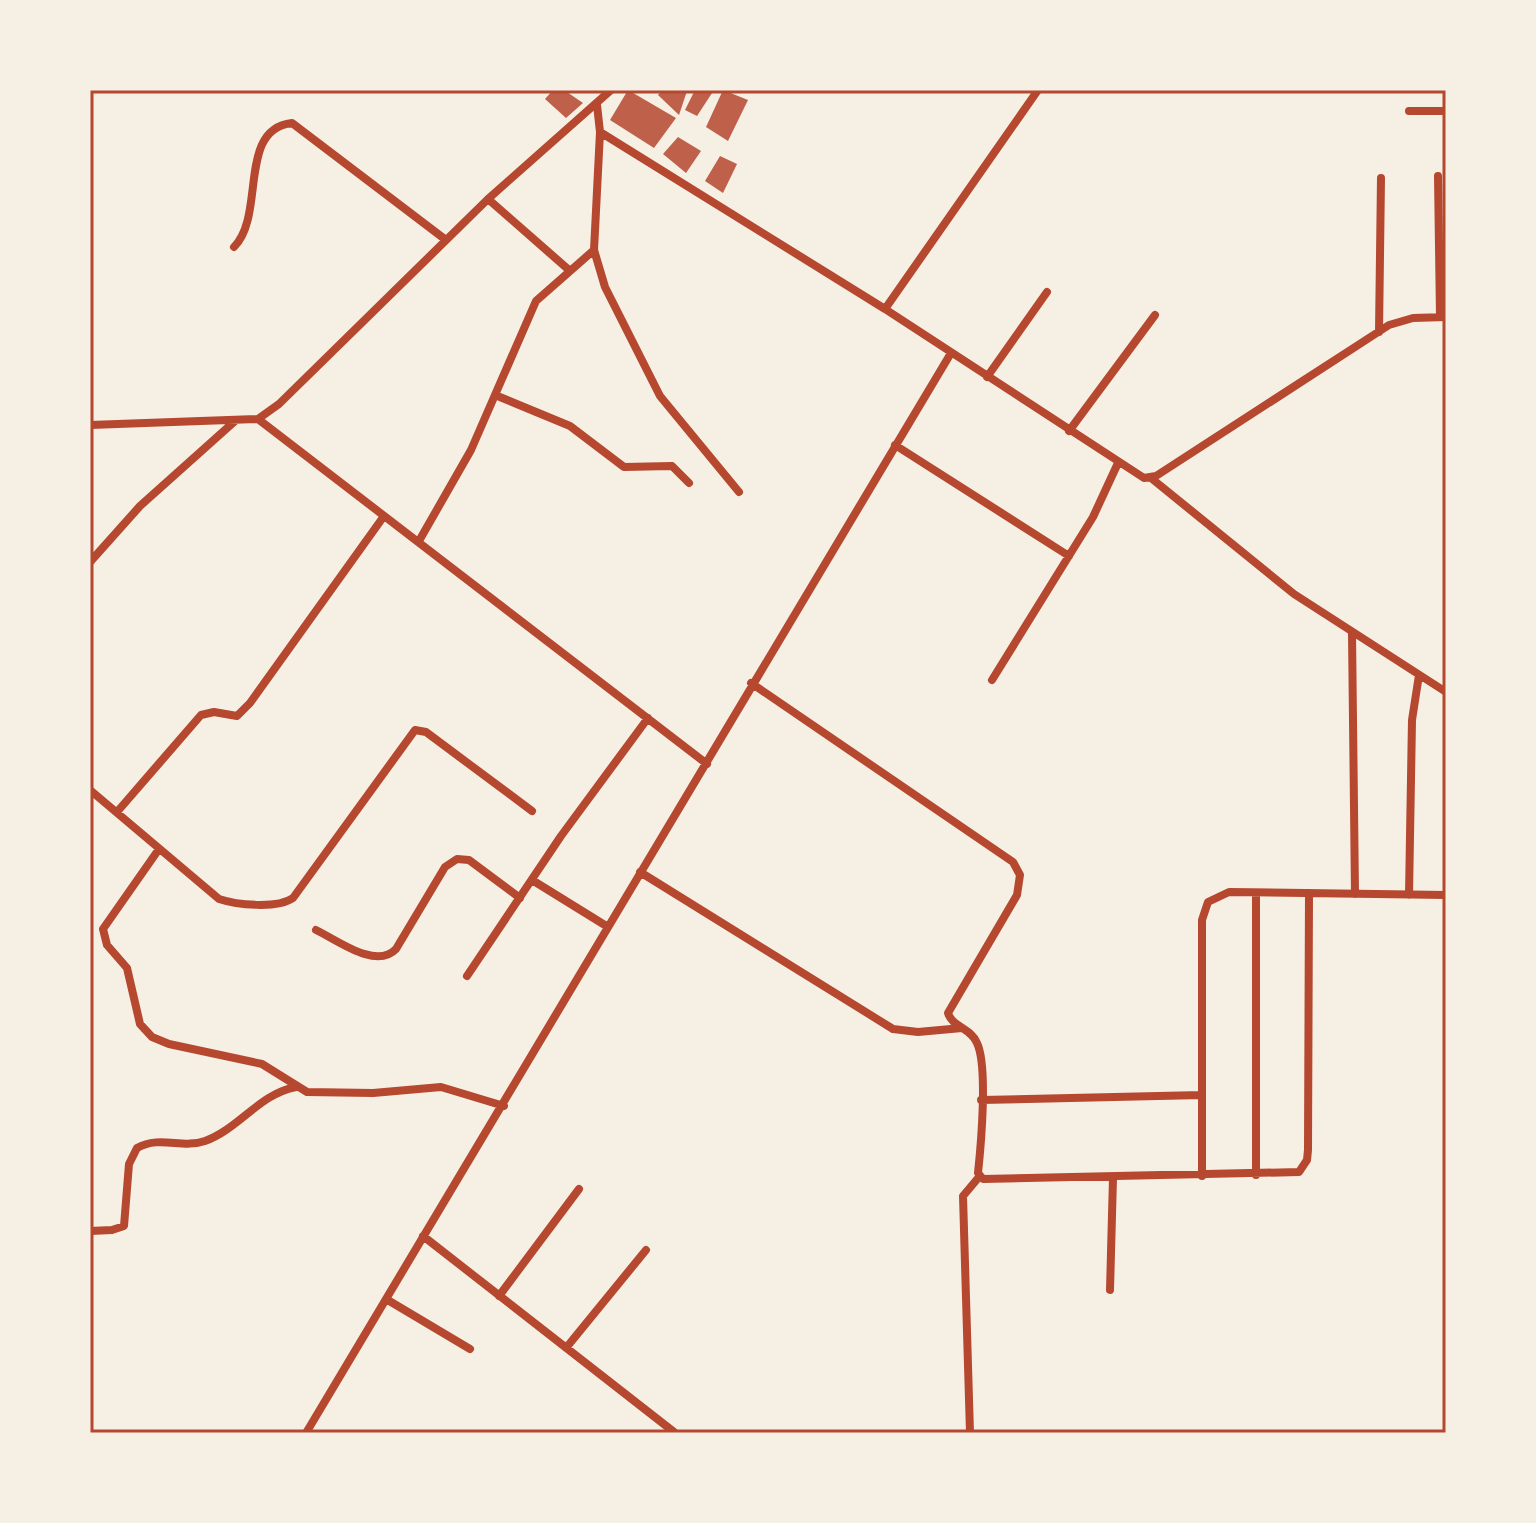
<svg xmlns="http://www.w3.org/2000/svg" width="1536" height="1523" font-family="Arial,sans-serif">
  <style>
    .building { fill: #bf614a }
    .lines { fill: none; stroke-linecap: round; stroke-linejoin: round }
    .minor { stroke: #b5482f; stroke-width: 8 }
    .neatline { fill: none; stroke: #b5482f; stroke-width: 3 }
  </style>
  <rect width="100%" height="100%" fill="#f6efe4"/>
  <path class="building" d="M553 90H564L583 103 566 118 545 99Z
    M628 90 676 118 654 148 610 120Z
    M662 90 687 91 679 115 658 95Z
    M695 90H714L697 116 685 110Z
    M723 90 748 100 728 141 706 127Z
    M678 137 701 151 686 173 663 154Z
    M720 156 737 164 723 193 705 181Z"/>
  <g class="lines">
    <path class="minor" d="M597 105 600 132 885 309 1144 478 1156 476 1389 325 1413 318 1446 317
      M1409 111H1446
      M600 132 594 250 605 287 660 396 739 492
      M1438 176 1440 317
      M488 199 569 270
      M234 247C266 215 237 129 292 123L446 240
      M885 309 1038 90
      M1379 332 1381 178
      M987 377 1047 292
      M495 395 570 426 624 467 672 466 689 483
      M258 419 707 764
      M90 425 258 419 279 404 488 199 611 90
      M1069 431 1155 315
      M895 445 1069 556
      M1151 478 1294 594 1446 692
      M419 541 471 450 536 301 594 250
      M90 562 140 506 235 421
      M1352 633 1355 894
      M992 680 1093 517 1118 463
      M751 683 1013 862 1020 875 1017 895 948 1013C952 1027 971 1028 977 1043 988 1066 981 1145 978 1173L983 1179 1299 1172 1307 1160 1308 1150 1309 893
      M90 790 219 899C237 905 277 909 293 898L415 730 426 732 532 811
      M117 812 201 715 214 712 237 716 250 703 384 516
      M159 849 103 929 107 945 127 968 140 1024 152 1037 169 1044 262 1064 307 1092 373 1093 441 1087 504 1106
      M640 872 893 1029 918 1032 962 1028
      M532 880 608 927
      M1409 895 1412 720 1419 675
      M316 930C337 940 376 970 396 949L445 867 457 859 469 860 520 898
      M467 976 561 836 648 718
      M981 1100 1202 1095
      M1256 1175V893
      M1202 1176V920L1208 902 1229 892 1446 895
      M90 1231 112 1230 124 1226 129 1164 137 1148C160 1135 182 1149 205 1141 240 1128 259 1094 296 1087
      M423 1236 674 1432
      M1110 1290 1113 1178
      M499 1296 579 1189
      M386 1299 470 1349
      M566 1348 646 1250
      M306 1433 951 353
      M970 1433 963 1196 979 1177"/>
  </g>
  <rect width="1536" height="1523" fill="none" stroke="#f6efe4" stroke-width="184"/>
  <rect x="92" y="92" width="1352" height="1339" class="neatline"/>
</svg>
